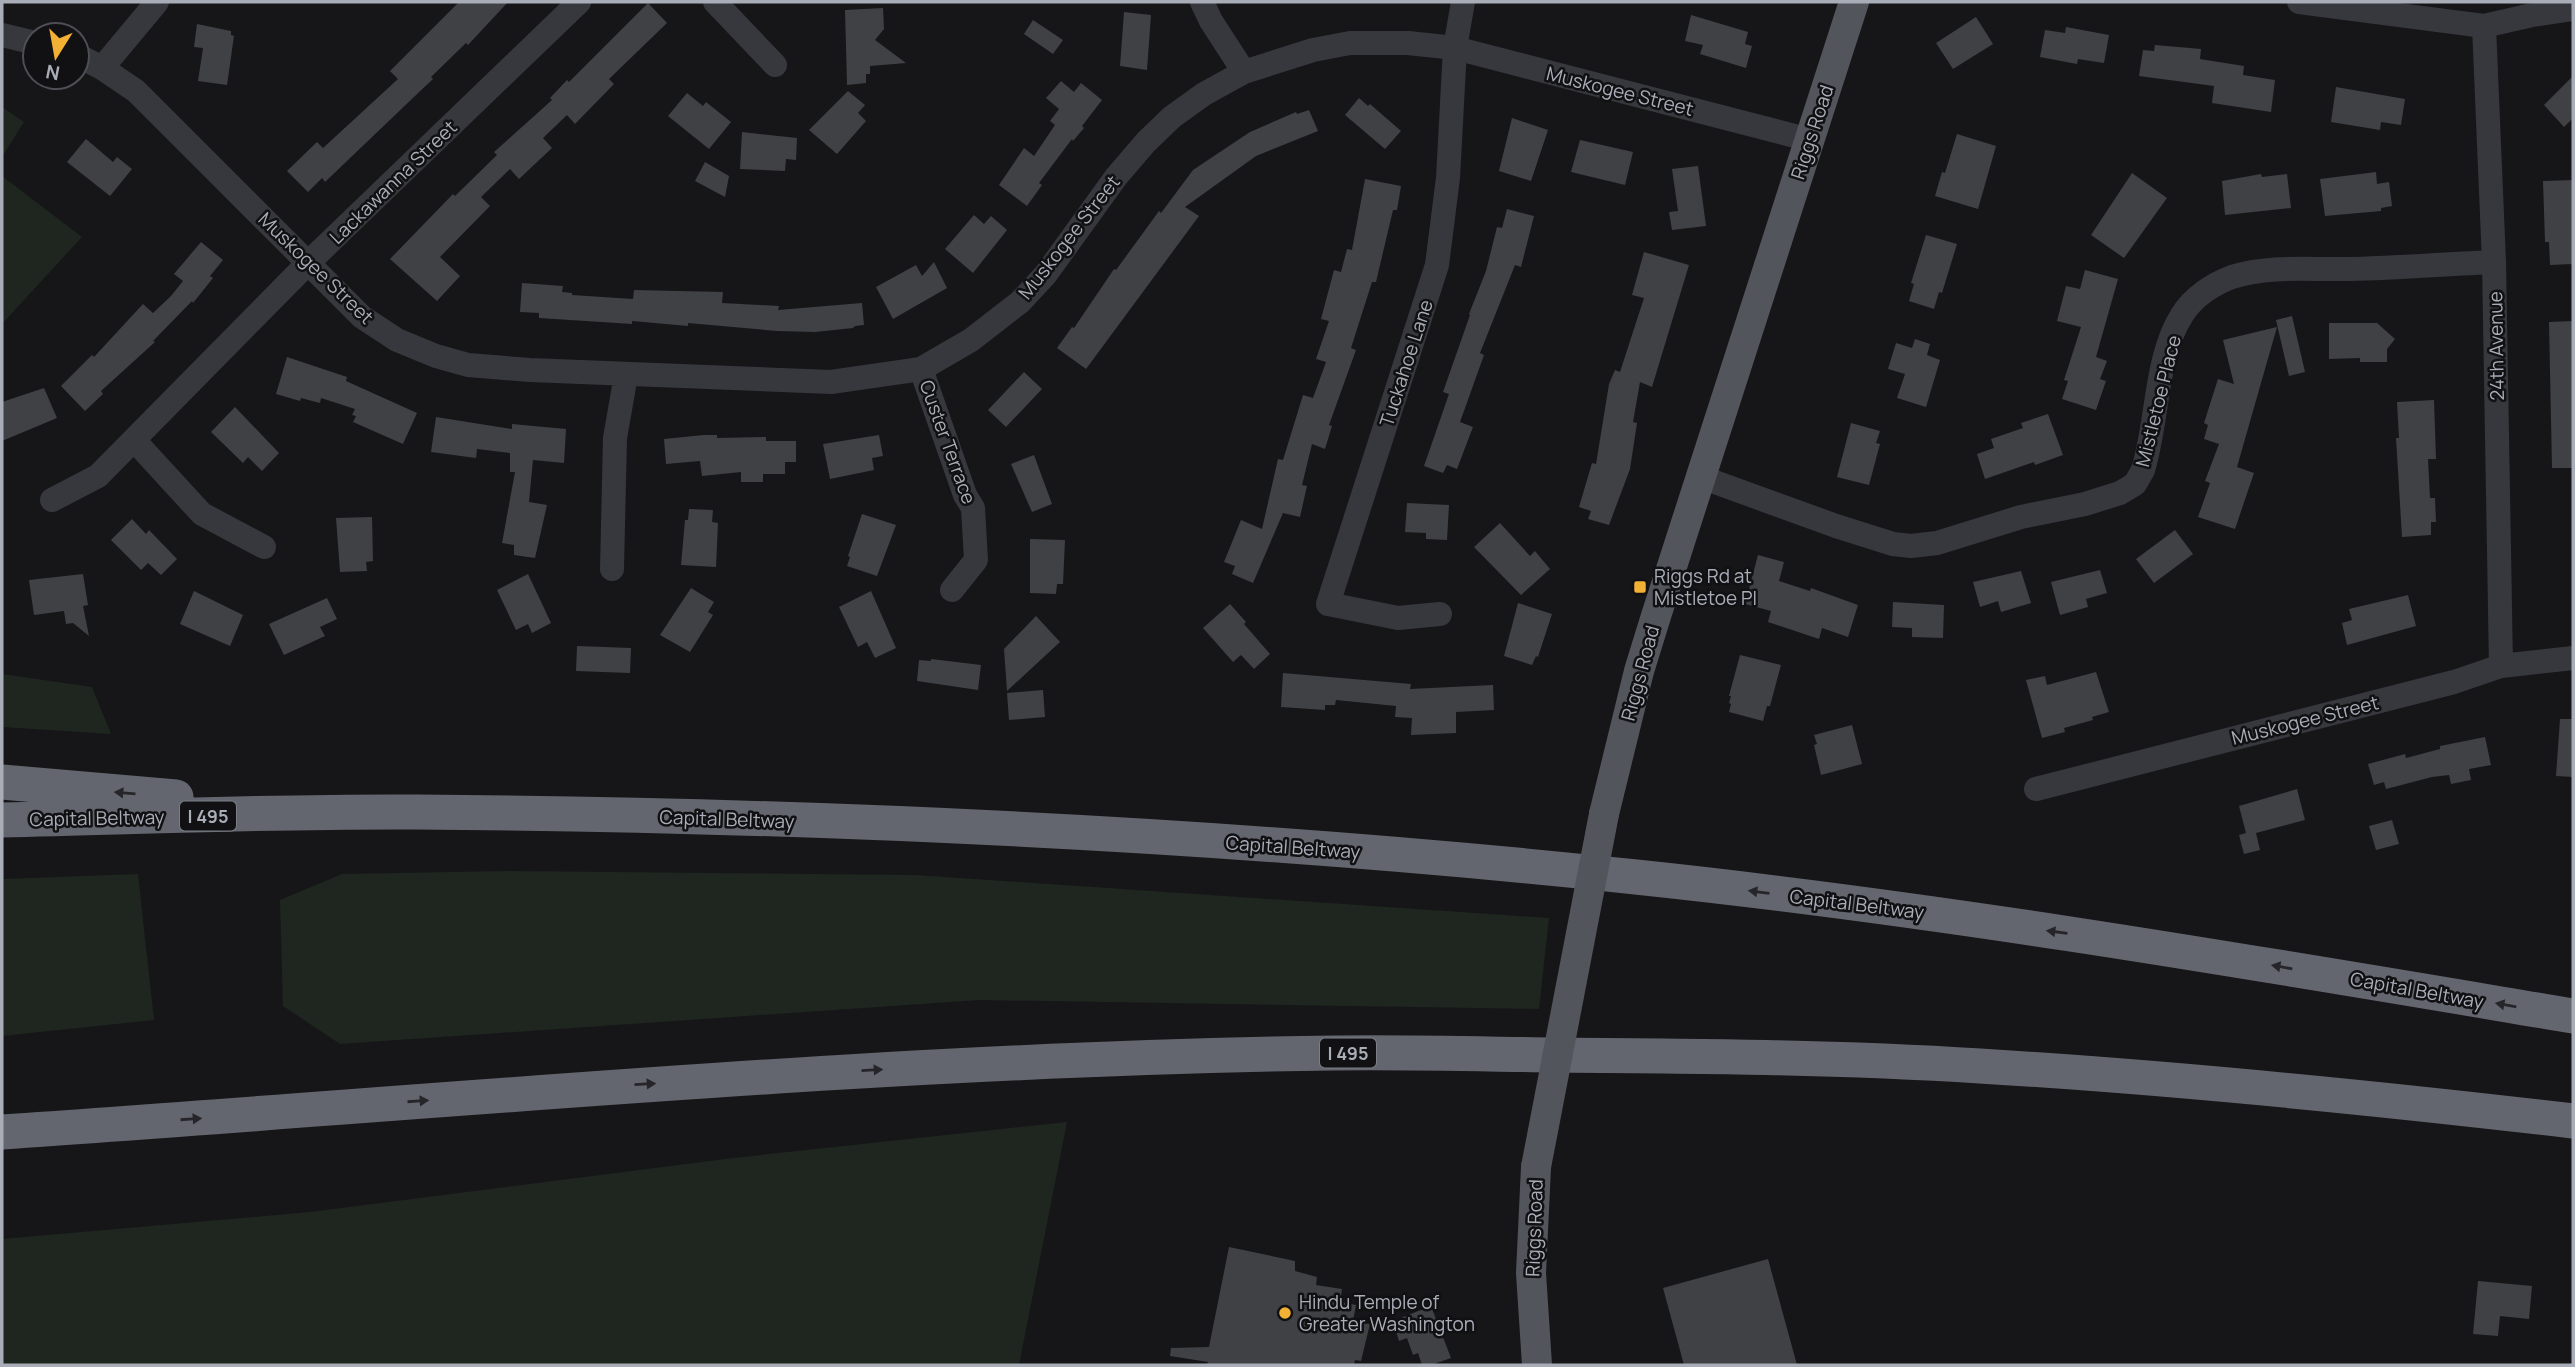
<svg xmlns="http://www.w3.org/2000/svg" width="2575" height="1367" font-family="Manrope,sans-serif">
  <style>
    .green { fill: #1e261f }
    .building { fill: #404145 }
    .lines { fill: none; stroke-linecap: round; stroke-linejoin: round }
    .minor { stroke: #37383d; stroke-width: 24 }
    .major { stroke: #53555c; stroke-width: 30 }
    .highway { stroke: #63666e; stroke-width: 35 }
    .major-bridge { stroke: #53555c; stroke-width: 30 }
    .oneway { fill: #26262a }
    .poi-dot { fill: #f2b134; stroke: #111113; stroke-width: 2.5 }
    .labels { text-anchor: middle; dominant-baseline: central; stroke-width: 5; stroke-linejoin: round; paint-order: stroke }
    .shield { fill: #111113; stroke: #7b7e86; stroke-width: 2 }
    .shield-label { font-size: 18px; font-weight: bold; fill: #a8adb8 }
    .street-label { font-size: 19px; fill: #a8adb8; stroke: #111113 }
    .poi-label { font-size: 19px; fill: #a8adb8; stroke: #111113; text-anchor: start }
  </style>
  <rect width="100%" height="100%" fill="#161618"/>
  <path class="green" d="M2 107 24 122 2 157Z
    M2 176 82 237 2 324Z
    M2 674 92 687 111 734 2 727Z
    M509 871 916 875 1549 918 1539 1009 979 1000 340 1044 283 1006 280 900 342 874Z
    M138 874 154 1020 2 1036V879Z
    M1067 1122 1019 1365H2V1239L310 1212 733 1158Z"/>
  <path class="building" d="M459 2H508L468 45 466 43 431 77 433 79 415 96 325 182 322 178 308 192 287 171 317 142 323 148 398 79 390 71Z
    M648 3 667 23 609 79 614 84 575 124 567 115 543 138 552 148 519 179 510 169 481 197 490 206 440 257 460 276 437 301 390 259 453 194 455 196 497 155 494 152 552 100 550 98 567 80 569 82Z
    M883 8 884 29 875 40 906 63 870 66V74H866V83L847 85 845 10Z
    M1124 12 1151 15 1147 70 1120 66Z
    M1691 15 1748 32 1745 44 1752 46 1746 68 1700 54 1703 45 1685 41Z
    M1976 17 1993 44 1953 69 1936 43Z
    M1033 20 1063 40 1053 54 1024 34Z
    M197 24 231 31V35L234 36 227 85 198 81 203 48 194 47Z
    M2066 27 2109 35 2104 63 2078 59 2077 64 2040 57 2045 30 2065 33Z
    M2155 45 2201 49 2200 59 2244 66 2243 75 2275 80 2271 112 2212 103 2214 86 2139 76 2143 50 2154 51Z
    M2573 76V118L2564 127 2544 105Z
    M1061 81 1074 92 1081 83 1102 100 1082 126 1084 128 1073 141 1072 139 1039 183 1042 185 1027 206 999 185 1024 148 1034 156 1055 125 1050 121 1059 109 1046 98Z
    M2336 87 2405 99 2401 125 2381 122 2380 130 2331 122Z
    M848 91 865 105 858 113 866 121 837 154 809 130Z
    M687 93 703 106 706 102 731 122 709 149 668 116Z
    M1359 98 1368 106 1370 104 1401 131 1385 149 1345 115Z
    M1309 110 1318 131 1256 156 1185 207 1199 216 1086 369 1057 348 1072 327 1074 328 1114 269 1116 270 1159 211 1161 213 1193 170 1250 132 1296 112 1297 114Z
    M1512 118 1548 130 1531 181 1499 171Z
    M742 132 797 138 796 160 786 159 785 171 740 169Z
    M1957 134 1996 146 1978 209 1935 196 1942 172 1945 173Z
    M86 139 113 162 117 157 132 169 110 196 67 162Z
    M1580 140 1633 152 1625 185 1571 172Z
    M705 162 729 176 725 197 695 181Z
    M1698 166 1706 226 1672 230 1669 212 1678 211 1672 169Z
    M2376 172 2377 184 2389 182 2392 206 2381 208V211L2325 216 2320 179Z
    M2132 173 2167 198 2124 258 2091 235Z
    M2261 174 2262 177 2287 174 2291 208 2225 215 2222 181Z
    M1365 179 1401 186 1397 210H1393L1376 282H1372L1351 348 1356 350 1329 425 1332 426 1325 449 1312 444 1302 485 1307 486 1300 517 1283 513 1253 583 1232 574 1235 566 1224 562 1241 520 1262 529 1278 459 1283 460 1303 395 1313 398 1326 362 1316 359 1329 321 1321 319 1334 270 1341 272 1347 249 1352 250Z
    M2573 180V264L2550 265 2549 242H2545L2543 181Z
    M1507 209 1534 216 1521 267 1515 265 1480 353 1484 355 1460 422 1473 427 1457 469 1447 465 1443 473 1424 466 1449 394 1443 392 1470 315 1469 314 1486 271 1497 227 1502 228Z
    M974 215 984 224 991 216 1007 230 973 273 945 249Z
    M1926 235 1957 244 1942 293 1939 292 1934 309 1909 301 1914 284 1911 283Z
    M201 242 223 260 210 276 213 278 193 303 192 301 153 341 155 342 101 391 103 394 85 411 61 386 92 355 94 357 143 304 153 313 171 296 183 281 174 274Z
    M1644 252 1689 265 1652 387 1640 382 1633 422 1637 423 1630 469 1609 525 1588 519 1591 511 1579 507 1592 463 1596 464 1609 384 1615 370 1620 372 1644 298 1632 295Z
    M934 262 947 288 893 319 876 287 916 265 922 276Z
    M2085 270 2118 279 2096 357 2107 361 2100 379 2106 381 2096 410 2062 399 2068 381 2064 380 2081 327 2057 321 2066 286 2080 289Z
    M522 283 563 286 562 292 572 293V295L633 299 634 290 723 292 722 303 779 306 778 310 862 303 864 325 855 326 853 328 815 332 777 331 688 323V326L632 321V324L539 318V313L520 312Z
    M2292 316 2305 372 2289 376 2276 320Z
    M2573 321V468H2552L2549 322Z
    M2329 323H2377L2395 339 2387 349V362H2360V358L2329 359Z
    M2277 327 2237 467 2254 473 2235 529 2198 517 2210 483 2205 481 2219 444 2204 439 2208 425 2204 423 2218 379 2234 384 2223 340Z
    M1915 339 1930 344 1927 355 1940 360 1926 407 1897 398 1905 374 1888 369 1896 343 1912 348Z
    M287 357 347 377 346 381 417 413 403 444 353 422 356 416 352 415 355 409 321 398 320 403 301 398 300 401 276 394Z
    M1024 372 1042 389 1006 427 988 410Z
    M44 388 57 418 2 441V402Z
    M2434 400 2436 459H2428L2430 498H2435L2436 522H2431V535L2402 537 2396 438H2399L2397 402Z
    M235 407 279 453 262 471 248 457 243 463 211 432Z
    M2048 414 2063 455 2035 465 2034 462 1985 479 1977 454 1994 448 1991 439 2023 428 2021 423Z
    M436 417 512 429V424L566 429 564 463 533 460 529 502 547 505 535 558 514 555V545L502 543 515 472H510V453L477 449 476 458 431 452Z
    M1851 423 1880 431 1876 443 1880 444 1869 485 1837 477Z
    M704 435H717V438L766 437V441H796V462H785V474H763V482H741V472L702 476 700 461 666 464 664 439Z
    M879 435 883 456 872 458 874 470 830 479 823 444Z
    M1034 455 1052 504 1032 512 1011 464Z
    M1407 503 1449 505 1447 540 1426 539V533L1405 532Z
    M689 509 713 510 712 522 718 523 716 567 681 565 685 520H688Z
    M862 514 896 525 877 576 847 566 850 557 848 556Z
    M372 517 373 561 366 562 367 571 340 572 336 518Z
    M132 519 146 534 149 530 177 559 161 575 148 563 141 570 111 540Z
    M1500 523 1530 556 1535 551 1550 569 1521 595 1474 547Z
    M2175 530 2193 554 2154 583 2136 559Z
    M1030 539 1065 540 1063 584H1057L1056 594 1030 593Z
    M1758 555 1784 562 1779 581 1810 591 1811 588 1858 605 1848 637 1822 628 1819 639 1768 622 1771 611 1745 604Z
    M2100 570 2107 593 2086 599 2088 607 2060 615 2051 582Z
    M2021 571 2031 603 2001 612 1998 601 1980 607 1973 582Z
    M83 574 88 605 83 606 89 636 73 623 66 624 64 611 34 615 29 580Z
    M528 574 551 623 532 633 528 624 516 630 497 590Z
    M691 588 714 602 708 612 713 615 690 652 660 635Z
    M194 591 243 615 230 646 180 624Z
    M871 591 896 648 875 658 867 642 858 647 839 607Z
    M2408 595 2416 626 2347 645 2342 623 2352 620 2349 609Z
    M327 598 337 619 320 627 325 636 284 655 269 624Z
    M1893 602 1944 605 1943 638 1912 637V628L1892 627Z
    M1518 603 1552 614 1538 657 1536 656 1532 665 1504 656Z
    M1230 604 1246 622 1244 624 1270 654 1254 669 1241 655 1233 662 1203 628Z
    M1036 616 1060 642 1007 691 1004 649Z
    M577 646 631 648 630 673 576 671Z
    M1740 655 1781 665 1770 706H1767L1763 721 1729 712 1731 704 1729 703 1731 696H1729Z
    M931 659 981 665 978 690 917 681 919 660 931 661Z
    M2096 672 2109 712 2092 717 2093 720 2064 728 2065 732 2042 738 2026 680 2045 676 2047 685Z
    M1283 673 1411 684 1410 689 1493 685 1494 710 1456 712V733L1411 735 1412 718 1395 717 1396 706 1336 700 1335 705H1325V710L1281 707Z
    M1043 690 1045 717 1009 720 1007 693Z
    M2560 719H2573V777L2556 776Z
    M1852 725 1862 764 1821 775 1814 745 1817 744 1814 735Z
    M2485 737 2491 765 2469 769 2471 780 2451 784 2449 775 2432 777 2386 789 2384 782 2374 785 2368 764 2405 754 2406 758 2440 749V746Z
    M2297 789 2305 820 2256 833 2260 850 2244 854 2239 835 2246 833 2239 806Z
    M2392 820 2399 844 2376 850 2369 826Z
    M1229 1247 1295 1261V1271L1317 1277 1316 1285 1342 1289 1340 1302 1356 1305 1353 1321 1370 1324 1361 1361 1355 1360 1354 1365H1207L1208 1362 1170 1356 1171 1348 1209 1347Z
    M1768 1259 1797 1365H1684L1663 1288Z
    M2478 1281 2532 1286 2529 1319 2500 1316 2498 1336 2473 1334Z
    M1431 1306 1451 1358 1431 1365H1422L1418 1353 1413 1355 1407 1338 1399 1341 1393 1321Z"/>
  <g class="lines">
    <path class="minor" d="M715 2 775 65
      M1202 2 1211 21 1244 72
      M2299 2 2484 26 2532 15 2573 9
      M2484 26 2494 262 2501 666
      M2 35 35 43
      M77 55 102 68 136 91 362 317 397 340 436 356 468 365 530 370 831 382 921 369 971 340 1020 302 1046 274 1116 177 1146 142 1172 117 1204 94 1244 72 1313 50 1350 43H1408L1455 48 1810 140
      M102 68 157 2
      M921 369 965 495 973 508 976 560 952 590
      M134 440 202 514 264 547
      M1701 477 1836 526 1893 544 1911 546 1937 543 2021 517 2085 504 2120 493 2135 484 2143 470C2158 422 2155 357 2182 315 2193 297 2213 284 2232 277 2270 265 2311 270 2350 269 2398 268 2446 264 2494 262
      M52 500 98 476 308 263 579 2
      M612 569 615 438 626 375
      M1440 614 1398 618 1328 604 1437 265 1448 178 1455 48 1463 2
      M2036 789 2454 682 2501 666 2573 658"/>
    <path class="major" d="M1604 814 1639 671 1656 616 1854 2
      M1536 1167 1531 1273 1537 1365"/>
    <path class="highway" d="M2 782 176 797
      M2 820C140 817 279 811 417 812 824 815 1231 834 1636 877 1950 910 2262 964 2573 1016
      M2 1132C445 1102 888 1059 1333 1053 1406 1052 1480 1054 1553 1055 1695 1056 1838 1057 1980 1066 2179 1078 2376 1098 2573 1121"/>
    <path class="major-bridge" d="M1536 1167 1604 814"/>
  </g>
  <defs><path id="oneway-solid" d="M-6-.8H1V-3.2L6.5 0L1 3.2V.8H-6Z" transform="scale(1.75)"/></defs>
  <g class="oneway">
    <use href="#oneway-solid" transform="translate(125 793) rotate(-175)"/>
    <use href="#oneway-solid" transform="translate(1759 892) rotate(-173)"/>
    <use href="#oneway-solid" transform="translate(2057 932) rotate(-172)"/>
    <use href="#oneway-solid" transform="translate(2282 967) rotate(-170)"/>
    <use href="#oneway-solid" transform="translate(2506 1005) rotate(-170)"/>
    <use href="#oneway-solid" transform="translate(872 1070) rotate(-3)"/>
    <use href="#oneway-solid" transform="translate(645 1084) rotate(-3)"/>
    <use href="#oneway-solid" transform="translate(418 1101) rotate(-4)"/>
    <use href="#oneway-solid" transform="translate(191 1119) rotate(-4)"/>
  </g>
  <g class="poi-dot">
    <rect x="1633" y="580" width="14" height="14" rx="3.5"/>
    <circle cx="1285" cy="1313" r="7"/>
  </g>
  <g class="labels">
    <g class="shield">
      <rect x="180" y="801.5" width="56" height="29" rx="5"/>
      <rect x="1320" y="1038.5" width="56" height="29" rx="5"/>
    </g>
    <g class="shield-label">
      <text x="208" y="816">I 495</text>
      <text x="1348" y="1053">I 495</text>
    </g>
    <g class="street-label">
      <text transform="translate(1620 91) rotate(14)">Muskogee Street</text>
      <text transform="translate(1812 132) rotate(-72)">Riggs Road</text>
      <text transform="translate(393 182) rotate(-44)">Lackawanna Street</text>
      <text transform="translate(1069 237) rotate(-52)">Muskogee Street</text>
      <text transform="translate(316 268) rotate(44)">Muskogee Street</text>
      <text transform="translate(2496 346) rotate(-91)">24th Avenue</text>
      <text transform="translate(1406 363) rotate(-72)">Tuckahoe Lane</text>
      <text transform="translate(2158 401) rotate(-76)">Mistletoe Place</text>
      <text transform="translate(948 442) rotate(70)">Custer Terrace</text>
      <text transform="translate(1640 673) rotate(-75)">Riggs Road</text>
      <text transform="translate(2305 720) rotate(-14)">Muskogee Street</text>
      <text transform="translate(97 818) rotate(-1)">Capital Beltway</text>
      <text transform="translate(727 819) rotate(2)">Capital Beltway</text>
      <text transform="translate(1293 847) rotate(4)">Capital Beltway</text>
      <text transform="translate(1857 904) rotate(7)">Capital Beltway</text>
      <text transform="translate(2417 990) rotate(10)">Capital Beltway</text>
      <text transform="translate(1534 1228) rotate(-88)">Riggs Road</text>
    </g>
    <g class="poi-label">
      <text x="1654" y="576">Riggs Rd at<tspan x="1654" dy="22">Mistletoe Pl</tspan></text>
      <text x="1299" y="1302">Hindu Temple of<tspan x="1299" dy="22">Greater Washington</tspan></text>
    </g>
  </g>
  <rect width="2575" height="1367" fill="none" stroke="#a8adb8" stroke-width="7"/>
  <g transform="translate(56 56) rotate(191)"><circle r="33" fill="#111113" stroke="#4d4f55" stroke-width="2"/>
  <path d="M0-5L12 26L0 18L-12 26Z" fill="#f2b134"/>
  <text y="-10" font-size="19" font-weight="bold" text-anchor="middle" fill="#a8adb8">N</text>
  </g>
</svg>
